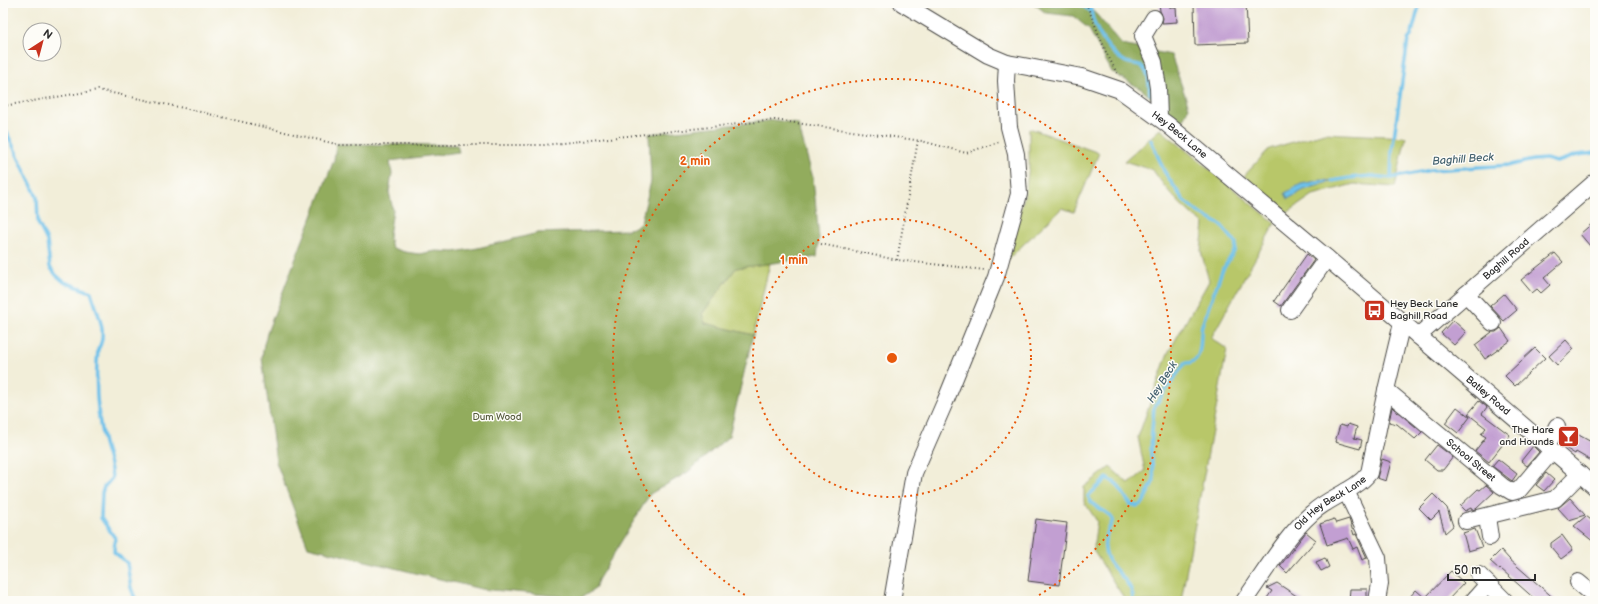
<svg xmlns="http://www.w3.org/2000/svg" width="1598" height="604" font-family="'Balsamiq Sans',sans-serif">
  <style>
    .green { fill: #b8c769; stroke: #72794a }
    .forest { fill: #92ac5d; stroke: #5e6c44 }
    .water { fill: #6ec1ea; stroke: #4c768a }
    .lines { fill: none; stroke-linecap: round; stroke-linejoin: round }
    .stream { stroke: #6ec1ea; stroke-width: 3.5 }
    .building { fill: #c29fd2 }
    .minor-casing { stroke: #494845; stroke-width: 18 }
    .path { stroke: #494845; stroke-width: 2; stroke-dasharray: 1 3; stroke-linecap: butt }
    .minor { stroke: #fff; stroke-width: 16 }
    .ring { fill: none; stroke: #e8590c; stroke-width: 2; stroke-dasharray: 2 4 }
    .labels { text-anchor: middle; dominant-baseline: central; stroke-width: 3; stroke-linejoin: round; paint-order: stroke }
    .street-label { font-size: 10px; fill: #2b2b2b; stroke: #fdfcf7 }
    .poi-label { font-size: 10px; fill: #2b2b2b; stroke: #fdfcf7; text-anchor: start }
    .park-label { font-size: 10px; fill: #555a3e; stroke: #fdfcf7 }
    .water-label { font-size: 11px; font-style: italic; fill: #42606e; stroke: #fdfcf7 }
    .centre { fill: #e8590c; stroke: #fdfcf7; stroke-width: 2 }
    .ring-label { font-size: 12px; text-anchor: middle; font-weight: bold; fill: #e8590c; stroke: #fdfcf7; stroke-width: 3; stroke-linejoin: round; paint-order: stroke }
  </style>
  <rect width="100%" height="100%" fill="#fdfcf7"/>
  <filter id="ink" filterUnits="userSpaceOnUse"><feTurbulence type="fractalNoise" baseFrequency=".025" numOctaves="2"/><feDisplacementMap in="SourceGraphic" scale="8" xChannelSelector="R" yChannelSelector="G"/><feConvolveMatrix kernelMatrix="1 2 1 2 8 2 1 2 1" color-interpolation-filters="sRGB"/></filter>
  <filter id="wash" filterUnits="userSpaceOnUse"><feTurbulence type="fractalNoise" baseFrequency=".012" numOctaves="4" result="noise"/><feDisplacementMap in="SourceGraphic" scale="16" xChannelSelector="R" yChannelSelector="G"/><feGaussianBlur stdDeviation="0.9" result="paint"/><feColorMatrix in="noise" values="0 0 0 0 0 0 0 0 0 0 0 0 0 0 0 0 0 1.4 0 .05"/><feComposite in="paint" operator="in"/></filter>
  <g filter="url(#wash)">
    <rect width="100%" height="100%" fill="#f2eed9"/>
    <path class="green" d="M1029 128 1099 153 1074 212 1062 208 1006 261 1025 194 1029 166Z
      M1160 129 1275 223 1211 338 1227 349 1181 601H1124V598L1093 550 1097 521 1084 502V487L1110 467 1129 484 1145 471 1138 437 1168 353 1209 281 1201 251 1204 224C1181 206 1169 194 1153 170L1124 161Z
      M1324 133 1406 137 1395 187 1354 184 1313 195 1287 213 1244 176 1269 149Z
      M770 263 753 335 705 323 702 314 736 268Z"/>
    <path class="forest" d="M1033 3H1084L1096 14 1122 45 1171 55 1189 107 1181 124 1141 89 1112 72 1089 29 1073 16 1046 13Z
      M775 120 798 124 813 178 819 238 817 257 736 268 702 314 705 323 753 335 729 436 688 472 650 494 598 580 595 589 581 598 481 589 308 547 276 462 262 358 264 344 268 330 334 160 336 144 457 145 459 152 390 161 392 174 389 192 393 210 389 236 392 248 405 252 419 254 436 251 454 252 478 248 538 233 626 230 635 227 641 222 645 206 651 181 649 134Z"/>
    <path class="water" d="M1322 180 1332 181 1304 190 1288 199 1285 193 1301 184Z"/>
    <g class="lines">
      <path class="stream" d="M1051 3H1065
        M1078 3 1091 11C1094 30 1109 53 1126 62 1133 65 1140 62 1145 70 1150 77 1149 87 1150 94
        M1090 3 1091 12
        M3 127 7 133 37 197 38 223 47 241 50 267 56 275 64 282 91 292C96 310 109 333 98 349 95 380 96 409 103 439 106 454 111 462 112 478L104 487 102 493 101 518 115 538 114 552 127 563 131 588 136 601
        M1391 178 1392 151 1408 40 1411 36 1420 3
        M1332 181 1349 178 1371 176 1391 178 1431 170 1511 165 1533 160 1546 159 1557 162 1577 155 1595 153
        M1133 601C1134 576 1101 569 1105 541 1106 534 1110 526 1113 520 1106 508 1099 511 1093 504 1091 502 1089 498 1088 496L1107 478 1117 484 1130 504 1137 506 1143 503 1154 480 1151 454 1152 430 1154 407 1185 363C1205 364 1199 337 1202 325L1222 271 1235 250 1236 243 1221 225 1199 213 1183 200 1164 171 1151 140"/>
    </g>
    <g id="blocks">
      <path class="building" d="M1159 3H1170V8H1176L1177 22 1162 23 1163 18 1160 11Z
        M1194 3H1246L1248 43 1195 45Z
        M1595 221V252L1580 234Z
        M1555 253 1563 262 1544 278 1550 285 1541 293 1537 289 1532 293 1521 280Z
        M1307 254 1314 260 1281 306 1274 301Z
        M1504 294 1517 310 1504 321 1490 306Z
        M1453 320 1466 332 1454 345 1441 333Z
        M1501 328 1510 341 1485 359 1475 345 1492 332H1496Z
        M1566 340 1574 349 1557 365 1549 356Z
        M1535 348 1545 358 1515 386 1505 376Z
        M1479 401 1487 407 1482 414 1510 435 1489 462 1475 451 1486 437 1481 434 1486 428 1468 414Z
        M1392 407 1396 411V412L1399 413 1422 432 1415 439 1397 424 1389 422Z
        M1457 407 1470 417 1458 433 1445 423Z
        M1348 424 1357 427 1354 438 1362 440 1360 449 1335 442 1340 425 1347 427Z
        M1566 428 1595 444V463L1576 452 1575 454 1559 444Z
        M1437 445 1453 457 1443 470H1437L1425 460Z
        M1533 446 1539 452 1527 466 1521 461Z
        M1382 459 1391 462 1386 481 1377 478Z
        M1498 459 1517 474 1512 481 1492 466Z
        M1546 473 1554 480 1544 491 1536 485Z
        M1486 485 1494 492 1476 509 1472 510 1471 508 1465 511 1460 506 1478 489 1480 490Z
        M1433 494 1447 508 1453 526 1445 533 1439 512 1431 520 1419 508Z
        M1570 498 1585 515 1569 520 1558 508Z
        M1586 516 1595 523V543L1574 526Z
        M1036 519 1067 523 1059 585 1028 581Z
        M1334 519 1336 523 1349 519 1354 535 1356 534 1367 558 1362 560 1357 547 1353 549 1348 538 1327 545 1320 524Z
        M1475 529 1482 547 1468 551 1463 533Z
        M1306 532 1316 540 1287 573 1280 566Z
        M1562 535 1573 550 1561 559 1551 547V543Z
        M1501 550 1509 559 1557 601H1537L1501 569 1500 570 1490 561Z
        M1325 558 1329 567 1321 571 1316 562Z
        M1451 571 1464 583 1447 601H1406L1416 590 1425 598Z
        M1277 583 1304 601H1265L1272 591 1267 588Z
        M1350 589H1367V601H1349Z"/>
    </g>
  </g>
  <g filter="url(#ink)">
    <use href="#blocks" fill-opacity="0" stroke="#494845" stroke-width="1"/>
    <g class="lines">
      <defs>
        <g id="minor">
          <path id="s1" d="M902 3 988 55 1007 63 1082 77 1120 90 1167 124 1327 258 1595 487"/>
          <path d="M1154 18 1143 36 1154 62 1158 88 1159 118"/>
          <path d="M1466 294 1493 323"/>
          <path d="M1290 310 1327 258"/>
          <path id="s2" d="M1418 336 1595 182"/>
          <path id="s3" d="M1386 390 1502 486 1512 492 1519 490 1552 451"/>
          <path d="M1547 446 1557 426"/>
          <path d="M1346 491 1378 558 1380 584 1377 601"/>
          <path d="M1487 517 1490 537"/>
          <path d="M1466 521 1555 499 1580 474"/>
          <path d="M1479 575 1505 601"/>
          <path d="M1578 582 1595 596"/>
          <path d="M892 601 914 473 945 402 996 277 1019 194 1016 154 1009 127 1006 81 1007 63"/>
          <path id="s4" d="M1244 601C1265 572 1285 537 1312 513 1329 497 1355 491 1369 473L1386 390 1402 323"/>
          <path d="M1473 601 1488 584"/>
        </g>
      </defs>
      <use href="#minor" class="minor-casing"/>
      <path class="path" d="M1086 3 1106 52 1118 75
        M3 106 98 90 188 109 340 145H544L775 120 922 141 966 153 999 142
        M821 244 897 260 985 270
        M897 260 918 140"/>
      <use href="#minor" class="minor"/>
    </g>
  </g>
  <g class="ring">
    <circle cx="892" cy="358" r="139"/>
    <path d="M755 601A279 279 0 1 1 1029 601"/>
  </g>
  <defs>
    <symbol id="bus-square" viewBox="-11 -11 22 22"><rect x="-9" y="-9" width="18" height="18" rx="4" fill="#c8321e" stroke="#fdfcf7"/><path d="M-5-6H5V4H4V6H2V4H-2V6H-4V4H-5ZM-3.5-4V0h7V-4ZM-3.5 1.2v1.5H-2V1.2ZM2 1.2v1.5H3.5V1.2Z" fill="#fff"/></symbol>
    <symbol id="bar-square" viewBox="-11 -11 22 22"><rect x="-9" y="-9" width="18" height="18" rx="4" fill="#c8321e" stroke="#fdfcf7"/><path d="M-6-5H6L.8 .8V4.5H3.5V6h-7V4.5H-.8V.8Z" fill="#fff"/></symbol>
  </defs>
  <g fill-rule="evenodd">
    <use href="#bus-square" x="1362" y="298" width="25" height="25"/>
    <use href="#bar-square" x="1556" y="424" width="25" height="25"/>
  </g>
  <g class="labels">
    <g class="street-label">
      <text stroke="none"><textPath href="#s1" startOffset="312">Hey Beck Lane</textPath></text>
      <text stroke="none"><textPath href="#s2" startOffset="117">Baghill Road</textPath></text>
      <text stroke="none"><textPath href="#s1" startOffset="716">Batley Road</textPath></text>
      <text stroke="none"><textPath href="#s3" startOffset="110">School Street</textPath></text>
      <text stroke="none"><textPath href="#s4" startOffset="132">Old Hey Beck Lane</textPath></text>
    </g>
    <g class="poi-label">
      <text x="1390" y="304">Hey Beck Lane<tspan x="1390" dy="12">Baghill Road</tspan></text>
      <text x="1554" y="430" text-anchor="end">The Hare<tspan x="1554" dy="12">and Hounds</tspan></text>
    </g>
    <g class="park-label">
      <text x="497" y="417">Dum Wood</text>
    </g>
    <g class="water-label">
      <text transform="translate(1463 159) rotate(-4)">Baghill Beck</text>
      <text transform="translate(1162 382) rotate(-58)">Hey Beck</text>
    </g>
  </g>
  <circle cx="892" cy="358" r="6" class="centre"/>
  <g class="ring-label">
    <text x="695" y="165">2 min</text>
    <text x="794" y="264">1 min</text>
  </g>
  <rect width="1598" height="604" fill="none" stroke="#fdfcf7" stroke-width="16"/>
  <g transform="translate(42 42) rotate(36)"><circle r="19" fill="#fdfcf7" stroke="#a9a8a5"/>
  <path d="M0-3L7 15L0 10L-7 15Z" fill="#c8321e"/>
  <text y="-6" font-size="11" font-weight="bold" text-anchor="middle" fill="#2b2b2b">N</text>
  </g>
  <path d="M1448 574v6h87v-6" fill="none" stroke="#2b2b2b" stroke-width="2"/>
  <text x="1454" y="574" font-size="12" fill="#2b2b2b" stroke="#fdfcf7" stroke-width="3" paint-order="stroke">50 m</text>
</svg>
